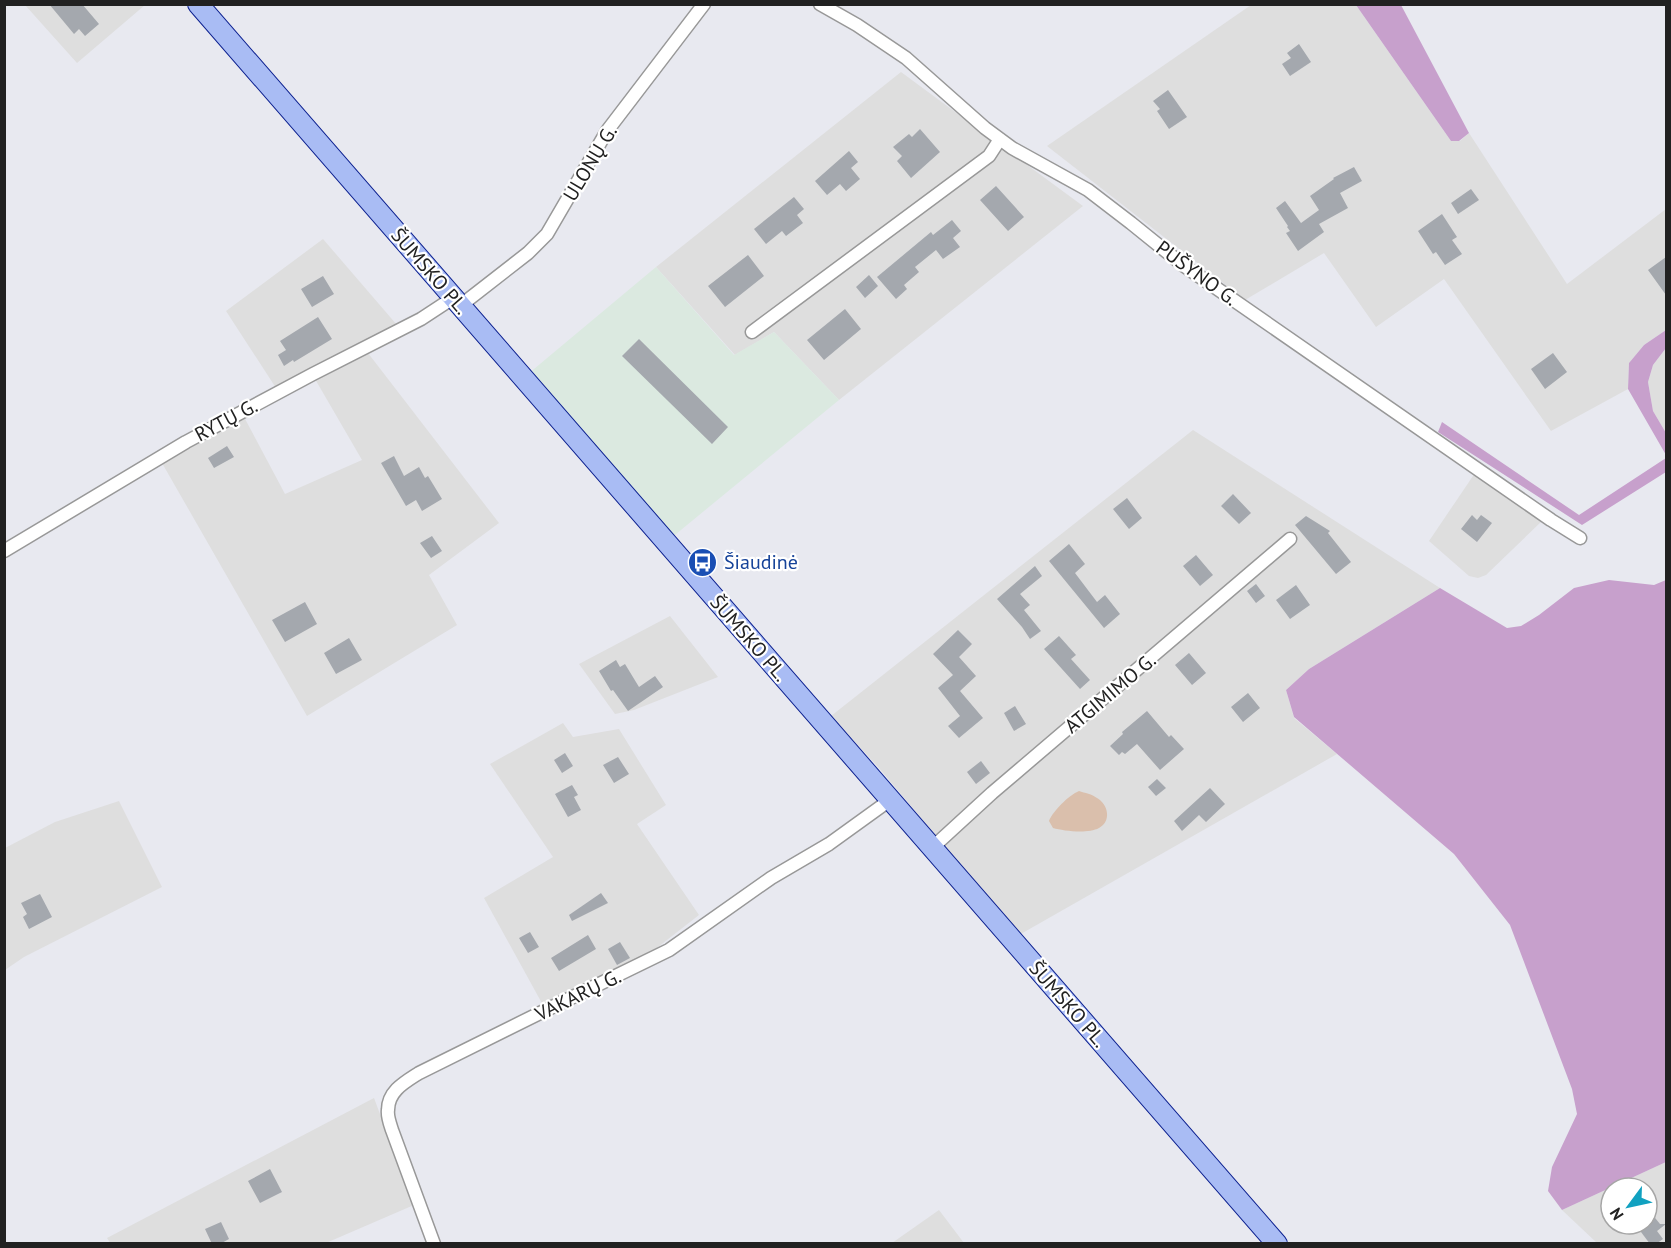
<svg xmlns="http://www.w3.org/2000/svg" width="1671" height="1248" font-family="'PT Sans',sans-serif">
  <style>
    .residential { fill: #dedede; fill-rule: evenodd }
    .industrial { fill: #dbe9e0 }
    .forest { fill: #c7a0cc }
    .water { fill: #dabfac }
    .building { fill: #a4a8ae }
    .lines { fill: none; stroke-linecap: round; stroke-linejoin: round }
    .street-casing { stroke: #989898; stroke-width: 15 }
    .primary-casing { stroke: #0d2190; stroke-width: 22 }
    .street { stroke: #fff; stroke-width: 12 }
    .primary { stroke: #a9bcf4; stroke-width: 20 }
    .labels { text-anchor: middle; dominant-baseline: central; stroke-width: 4.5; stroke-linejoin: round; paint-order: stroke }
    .street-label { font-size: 20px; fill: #212121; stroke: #fff }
    .transit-label { font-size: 20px; fill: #164399; stroke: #fff; text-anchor: start }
  </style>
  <rect width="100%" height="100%" fill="#e8e9f0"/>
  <path class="residential" d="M25 5H145L77 63Z
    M1251 5H1356L1451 141H1460L1469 133 1567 284 1666 209V330L1644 345 1629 363 1628 389 1551 431 1444 279 1376 327 1324 253 1245 300 1047 146Z
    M901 72 1083 206 839 400 774 332 735 355 656 267Z
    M323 239 397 325 276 388 226 311Z
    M1666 348V433L1653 411 1648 382 1653 365Z
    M368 353 499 523 429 575 457 625 307 716 162 463 243 415 285 494 362 460 315 379Z
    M1193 430 1440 588 1309 669 1286 690 1294 718 1337 754 1019 935 879 768 831 716Z
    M1475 473 1542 521 1486 575 1478 578 1469 576 1429 541Z
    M670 616 718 677 634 710 615 714 579 664Z
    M563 723 573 737 619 729 666 805 637 824 699 915 649 954 544 1007 484 898 553 857 490 764Z
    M119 801 162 887 24 957 5 970V848L55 822Z
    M374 1098 414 1205 326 1243 111 1244 107 1238Z
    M1666 1162V1243H1597L1562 1210ZM1611 1188H1647V1224H1611Z
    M939 1210 964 1243H892Z"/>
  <path class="industrial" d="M656 267 734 355 774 332 839 400 670 539 528 374Z"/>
  <path class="forest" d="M1356 5H1401L1469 133 1459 141H1451Z
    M1666 330V348L1653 365 1648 382 1653 411 1666 433V455L1628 389 1629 363 1644 345Z
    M1442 422 1579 515 1666 458V472L1582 525 1438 432Z
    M1609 580 1654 585 1666 580V1162L1562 1210 1548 1191 1552 1167 1577 1114 1572 1089 1510 925 1454 854 1294 717 1286 690 1309 669 1440 588 1507 628 1521 626 1539 615 1574 588Z"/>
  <path class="water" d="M1079 791C1085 793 1092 794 1097 798 1108 804 1112 821 1099 828 1088 834 1064 831 1053 828L1049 821C1053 811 1069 795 1079 791Z"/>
  <path class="building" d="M49 4H82L99 24 85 36 79 29 74 34Z
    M1299 44 1311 62 1290 76 1282 64 1291 58 1287 53Z
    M1168 90 1187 117 1169 129 1157 111 1160 109 1153 101Z
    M920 129 940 152 911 178 897 161 902 156 893 147 909 134 912 137Z
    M849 151 858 162 851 168 860 179 846 191 840 184 827 195 815 181Z
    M1354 167 1362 181 1340 193 1348 208 1319 224 1324 232 1298 251 1286 233 1290 231 1287 227 1288 226 1276 208 1285 201 1301 223 1319 210 1310 196 1334 179 1333 178Z
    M996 186 1024 217 1008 231 980 200Z
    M1471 189 1479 200 1458 214 1451 203Z
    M794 197 804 209 797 215 803 223 786 236 782 231 766 244 754 229Z
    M1442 214 1457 237 1452 240 1462 254 1445 265 1436 252 1433 254 1418 231Z
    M952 220 961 231 953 238 960 247 943 259 936 250 915 267 919 272 904 285 907 289 896 299 877 277 931 232 933 235Z
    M748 255 764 276 725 307 708 286Z
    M1666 257V295L1648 270Z
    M869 275 878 286 865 298 856 287Z
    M323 276 334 294 312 307 301 289Z
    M845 309 861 329 824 360 807 340Z
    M318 317 332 339 294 362 293 360 284 366 278 355 286 350 280 341Z
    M639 339 728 427 712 444 622 356Z
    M1553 353 1567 372 1545 389 1531 369Z
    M227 446 234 457 214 468 208 458Z
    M394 456 404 476 419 467 425 478 428 476 442 499 422 511 416 500 406 506 381 463Z
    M1233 494 1251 513 1239 524 1221 506Z
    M1127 498 1142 518 1129 529 1113 509Z
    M1472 515 1477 520 1481 515 1492 523 1477 542 1461 529Z
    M1306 516 1330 531 1328 533 1351 562 1336 574 1295 525Z
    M432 536 442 551 431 558 420 543Z
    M1069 544 1085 564 1075 573 1097 602 1105 595 1120 614 1104 628 1049 561Z
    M1196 555 1213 575 1200 586 1183 566Z
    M1035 566 1042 576 1020 594 1030 605 1024 610 1041 631 1030 639 1022 627 997 599Z
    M1256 584 1265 596 1256 603 1247 591Z
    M1296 585 1310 605 1290 619 1276 600Z
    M305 602 317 624 285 642 272 620Z
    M958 630 972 644 959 657 976 676 960 691 983 718 959 738 948 726 960 716 938 688 953 675 933 654Z
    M1059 636 1076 655 1071 659 1090 680 1080 689 1044 649Z
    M349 638 362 660 336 674 324 653Z
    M1189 653 1206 673 1192 685 1175 665Z
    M616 660 620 667 625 664 639 687 655 676 663 687 628 711 613 690 611 691 599 671Z
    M1248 693 1260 708 1243 722 1231 707Z
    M1015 706 1026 724 1014 731 1004 713Z
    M1147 711 1169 737 1171 735 1184 749 1160 770 1137 744 1125 754 1122 752 1119 755 1110 746 1123 734 1122 732Z
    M565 753 573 766 562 773 554 760Z
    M618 757 629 774 614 783 603 765Z
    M981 761 990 773 976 784 967 772Z
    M1157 779 1166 788 1156 796 1148 787Z
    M572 785 578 795 574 797 581 810 568 817 555 794Z
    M1210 788 1225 804 1206 822 1199 815 1182 831 1174 821Z
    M601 893 608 903 572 921 569 915Z
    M40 894 52 917 29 929 23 917 27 914 21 903Z
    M530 932 539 947 528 953 519 938Z
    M588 935 596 949 559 971 551 958Z
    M620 942 630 958 617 965 608 949Z
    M270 1169 282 1192 260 1203 248 1181Z
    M1647 1208 1660 1224H1666L1657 1231 1663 1239 1656 1244H1650L1635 1224H1647Z
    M221 1222 229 1239 220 1244H212L205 1229Z"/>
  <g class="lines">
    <defs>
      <path id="street" d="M820 4 857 25 906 58 985 128 1012 148 1088 190 1131 223 1183 265 1551 520 1580 538
        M460 306 528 253 547 234 607 131 704 4
        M752 332 989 156 1000 139
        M4 551 186 442 313 374 421 319 453 298
        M932 848 992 793 1290 539
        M434 1244 392 1130C390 1124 387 1116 388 1110 388 1091 405 1082 419 1073L546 1010 669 950 771 878 829 844 890 800"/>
      <path id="primary" d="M198 4 1277 1244"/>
    </defs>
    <use href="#street" class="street-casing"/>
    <use href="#primary" class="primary-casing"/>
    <use href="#street" class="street"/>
    <use href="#primary" class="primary"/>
  </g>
  <defs>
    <symbol id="bus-disc" viewBox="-11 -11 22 22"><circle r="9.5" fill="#1a4fb4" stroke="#fff"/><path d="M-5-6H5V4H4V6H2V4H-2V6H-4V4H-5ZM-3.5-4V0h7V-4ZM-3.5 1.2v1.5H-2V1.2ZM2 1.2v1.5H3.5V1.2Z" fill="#fff"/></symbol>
  </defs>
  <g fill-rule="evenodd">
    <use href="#bus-disc" x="686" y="546" width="33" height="33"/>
  </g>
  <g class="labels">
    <g class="street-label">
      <text transform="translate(590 163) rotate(-59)">ULONŲ G.</text>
      <text transform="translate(430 271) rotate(49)">ŠUMSKO PL.</text>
      <text transform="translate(1197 273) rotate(36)">PUŠYNO G.</text>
      <text transform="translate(226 420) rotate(-28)">RYTŲ G.</text>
      <text transform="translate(749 638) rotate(49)">ŠUMSKO PL.</text>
      <text transform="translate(1110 693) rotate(-40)">ATGIMIMO G.</text>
      <text transform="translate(578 995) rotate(-26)">VAKARŲ G.</text>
      <text transform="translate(1068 1004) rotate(49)">ŠUMSKO PL.</text>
    </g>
    <g class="transit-label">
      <text x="724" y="562">Šiaudinė</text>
    </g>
  </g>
  <rect width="1671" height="1248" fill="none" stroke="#212121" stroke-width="12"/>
  <g transform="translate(1629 1206) rotate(237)"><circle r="28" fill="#ffffff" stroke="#a6a6a6" stroke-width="1.5"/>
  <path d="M0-4.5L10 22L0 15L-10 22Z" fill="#11a1c0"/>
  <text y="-9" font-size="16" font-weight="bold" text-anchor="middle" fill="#212121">N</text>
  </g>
</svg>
